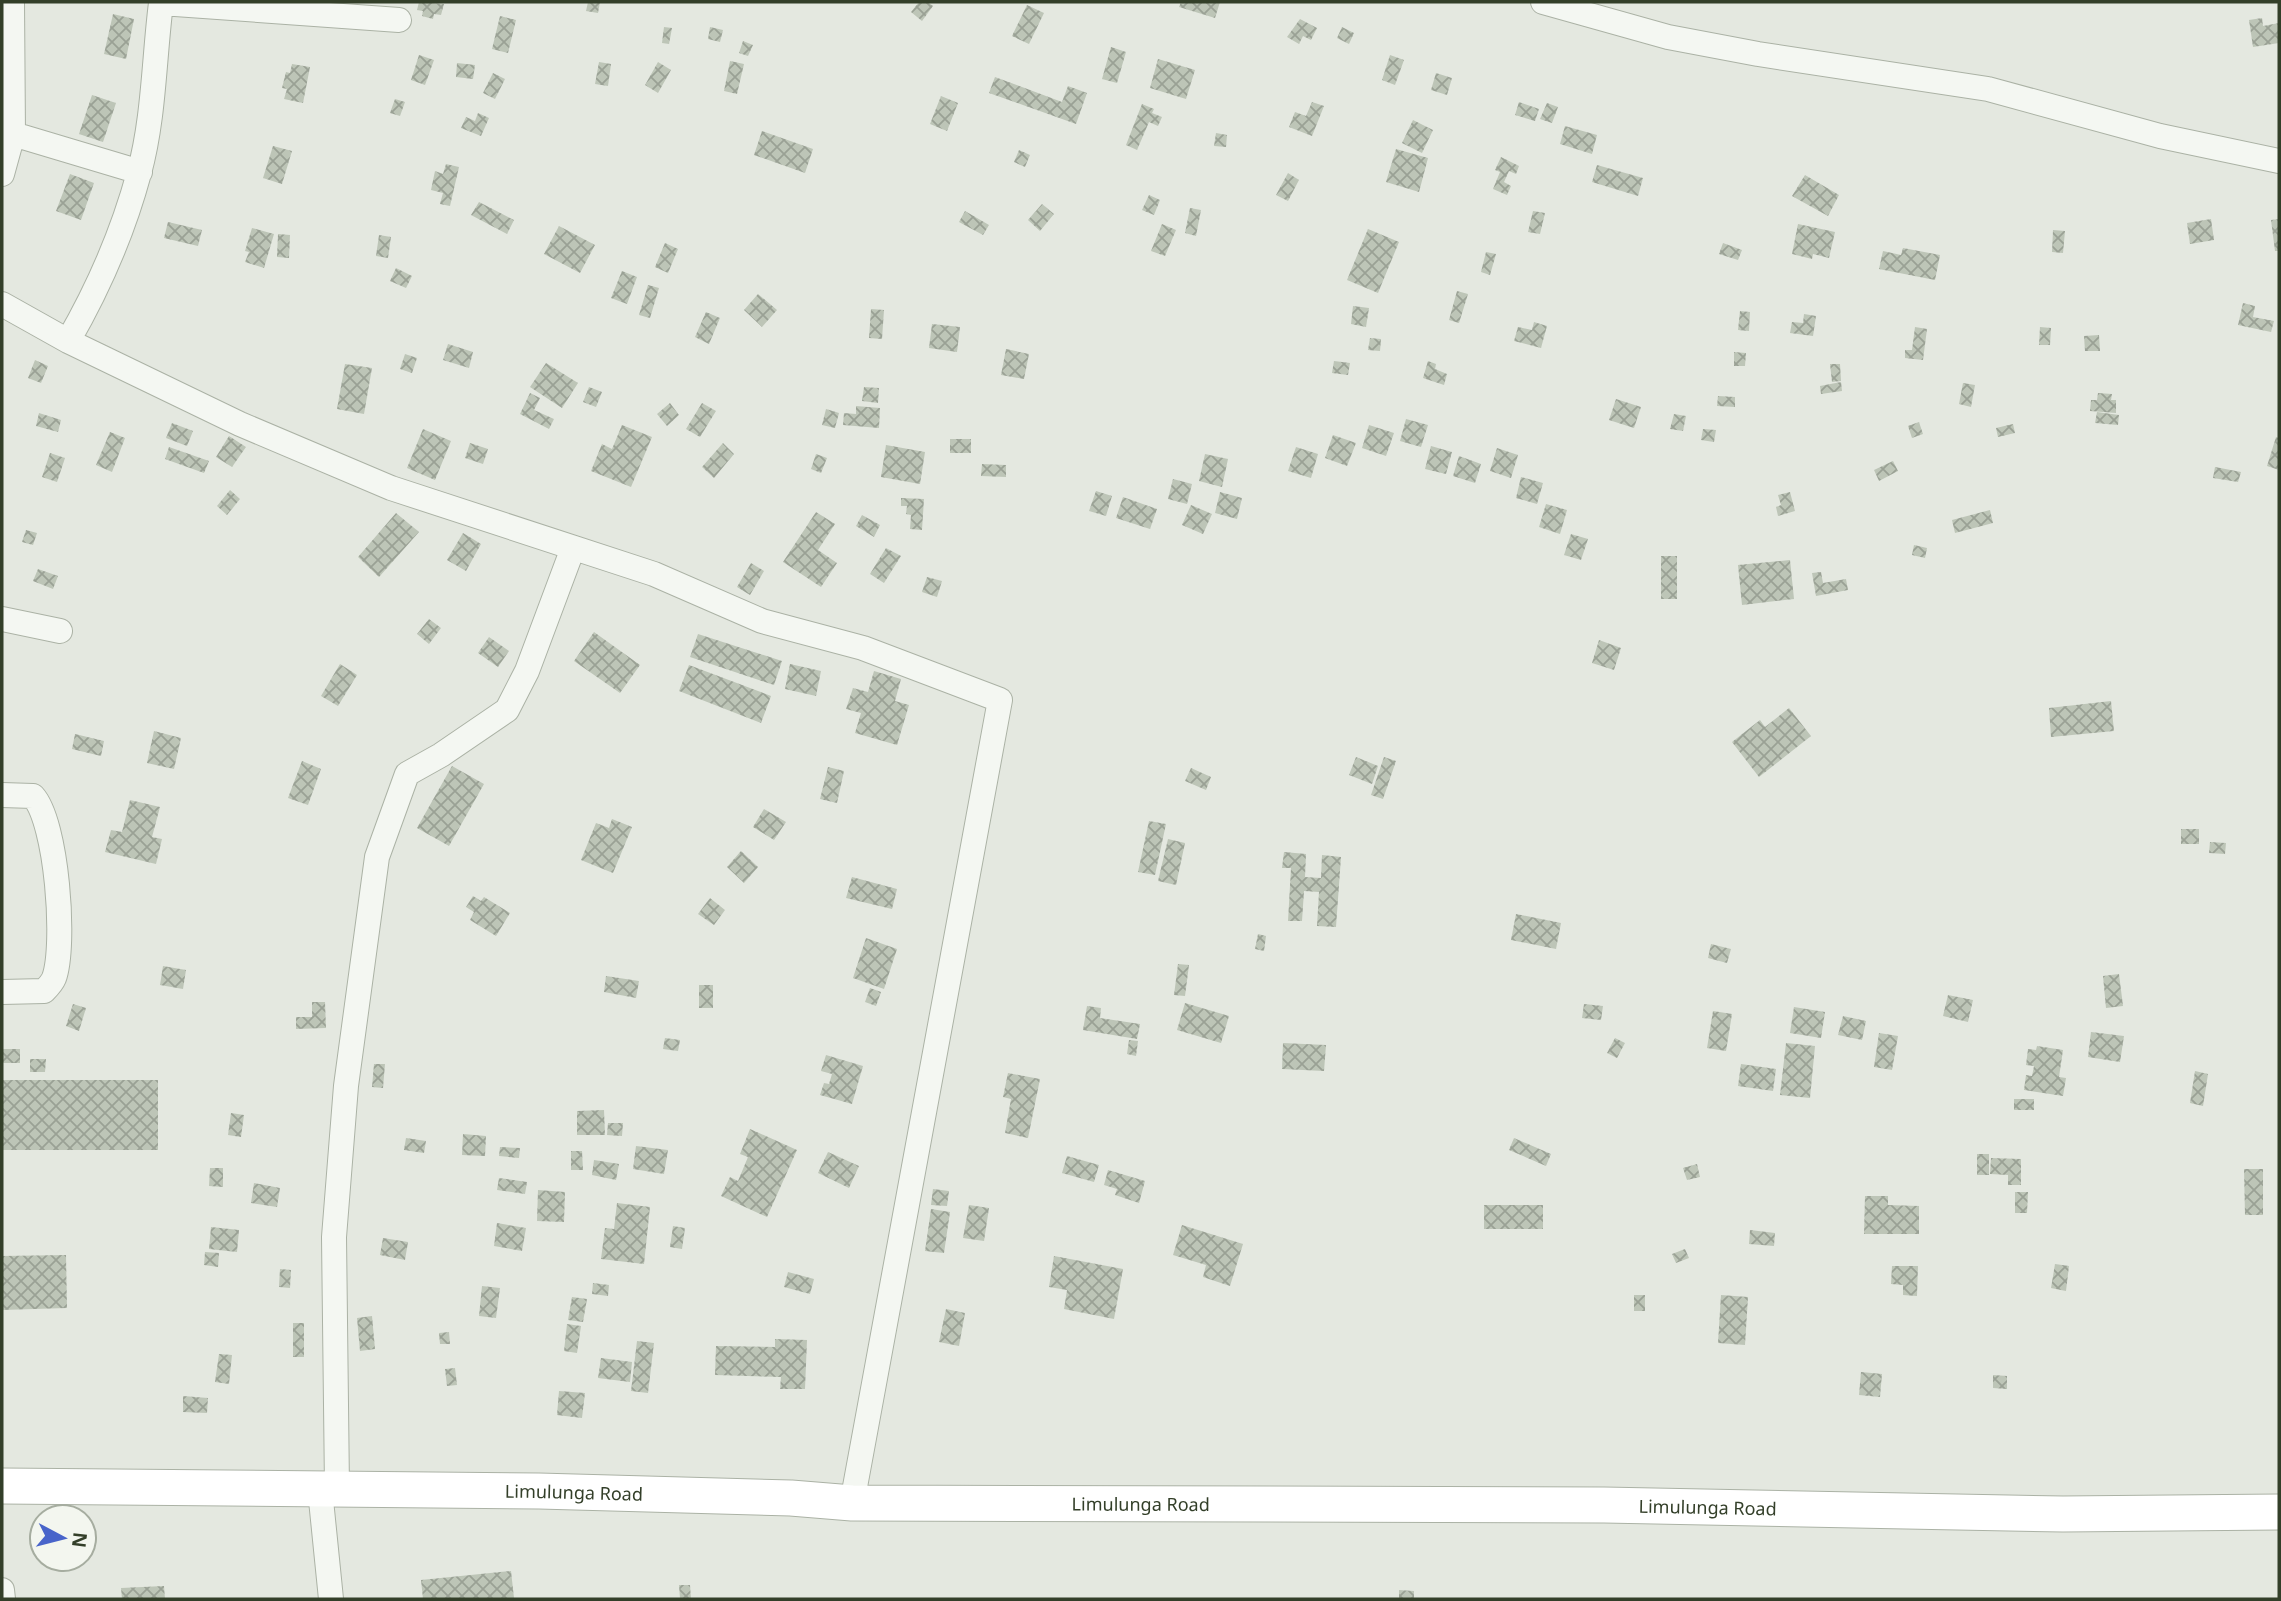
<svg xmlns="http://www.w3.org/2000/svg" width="2281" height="1601" font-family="'Noto Sans',sans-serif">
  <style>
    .building { fill: url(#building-cross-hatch) }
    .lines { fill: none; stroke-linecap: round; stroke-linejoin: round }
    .street-casing { stroke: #abb2a5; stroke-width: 26 }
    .secondary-casing { stroke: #abb2a5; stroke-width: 37 }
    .street { stroke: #f4f7f2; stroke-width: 24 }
    .secondary { stroke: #fff; stroke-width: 35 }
    .labels { text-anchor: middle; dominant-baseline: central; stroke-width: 7; stroke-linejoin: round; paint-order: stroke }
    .street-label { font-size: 18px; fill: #333f29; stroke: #f3f6ef }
  </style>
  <defs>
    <pattern id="building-cross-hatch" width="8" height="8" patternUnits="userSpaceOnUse" patternTransform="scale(1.75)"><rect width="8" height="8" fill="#bdc5b7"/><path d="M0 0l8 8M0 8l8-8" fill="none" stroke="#9aa195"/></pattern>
  </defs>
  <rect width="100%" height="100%" fill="#e4e8e0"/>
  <path class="building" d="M419 2 444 4 441 15 434 14 433 19 422 16 423 11 417 10Z
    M588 2H600L598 13 586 11Z
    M919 2H928L933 6 922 21 911 12Z
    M1181 2H1220L1215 18 1179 7Z
    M1027 5 1044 13 1029 44 1012 36Z
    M113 14 134 19 126 59 104 54Z
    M500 16 516 20 508 53 492 49Z
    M2262 18 2263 26 2279 23V43L2253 47 2249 20Z
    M1300 19 1317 28 1311 40 1303 36 1299 44 1287 37Z
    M664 27 672 28 669 44 662 43Z
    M710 27 723 30 720 42 708 39Z
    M1342 27 1354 33 1349 44 1337 38Z
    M743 41 753 45 748 56 739 53Z
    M1111 47 1126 52 1117 83 1102 79Z
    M419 55 434 60 425 85 411 80Z
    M1390 55 1404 60 1395 85 1382 80Z
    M1158 59 1195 70 1186 99 1150 88Z
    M730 61 744 64 737 94 724 91Z
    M599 62 611 64 608 86 595 84Z
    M658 62 671 70 658 93 645 85Z
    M457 63 475 65 473 79 456 77Z
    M292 64 310 67 303 103 284 99 287 89 282 88 286 72 290 73Z
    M493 73 505 79 495 99 483 93Z
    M1436 73 1452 78 1447 95 1431 90Z
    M995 77 1062 102 1068 86 1087 93 1076 124 989 93Z
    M92 95 116 103 103 142 79 134Z
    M941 96 958 103 947 131 930 124Z
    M395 99 405 102 400 116 390 113Z
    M1312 102 1324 106 1312 136 1289 127 1295 112 1306 116Z
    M1519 102 1539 109 1535 121 1515 115Z
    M1547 103 1558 107 1552 123 1540 119Z
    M1142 104 1154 109 1152 113 1162 117 1158 126 1149 122 1137 150 1126 145Z
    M478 113 489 118 481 136 461 128 466 117 475 121Z
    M1413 120 1433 130 1422 153 1402 143Z
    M1565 126 1597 135 1592 154 1560 144Z
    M762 131 813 149 805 173 754 155Z
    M1216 133 1227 135 1226 147 1214 146Z
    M273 146 292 151 282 184 263 178Z
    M1396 149 1428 158 1419 192 1386 182Z
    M1019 150 1030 155 1025 167 1014 162Z
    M1501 157 1519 166 1516 174 1509 171 1504 182 1511 186 1507 195 1493 189 1500 172 1495 170Z
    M446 164 459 167 450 206 440 204 443 193 431 190 435 171 443 174Z
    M1597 165 1643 178 1638 196 1592 182Z
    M1288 173 1299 180 1288 201 1276 195Z
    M70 174 94 183 81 220 56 211Z
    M1805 175 1839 195 1828 216 1792 196Z
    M1149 195 1160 200 1154 215 1142 210Z
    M479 202 514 220 507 234 471 215Z
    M1042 204 1054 214 1040 231 1028 220Z
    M1190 208 1201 210 1196 236 1185 233Z
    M965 211 989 225 983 235 959 222Z
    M1533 211 1545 213 1540 234 1528 232Z
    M2211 219 2214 240 2190 244 2187 223Z
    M2279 219V251H2275L2271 220Z
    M168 222 202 230 198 246 164 238Z
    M1162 224 1176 230 1165 256 1151 251Z
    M1798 224 1835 232 1829 258 1813 254 1812 259 1792 254Z
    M559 226 595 245 580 273 544 254Z
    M252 228 274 234 264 268 245 262 249 252 245 251Z
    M1368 229 1399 242 1378 293 1347 280Z
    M2053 230 2065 231 2063 253 2052 252Z
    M278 234 290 235 289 258 277 257Z
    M379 235 391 237 388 258 376 256Z
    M665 243 678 249 668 273 655 267Z
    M1723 243 1742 250 1738 260 1719 254Z
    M1903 248 1940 255 1935 280 1879 269 1883 251 1901 255Z
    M1486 252 1496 254 1490 275 1481 272Z
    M396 268 412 276 406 288 390 281Z
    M622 271 637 277 627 304 611 298Z
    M648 285 659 288 650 318 639 315Z
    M1457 291 1468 294 1459 323 1449 320Z
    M758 294 777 310 762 327 744 310Z
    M2243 303 2255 306 2253 317 2274 321 2271 332 2238 325Z
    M1353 306 1369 308 1366 327 1351 324Z
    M871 309 884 310 882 339 869 338Z
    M1740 311 1750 312 1749 331 1738 330Z
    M706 312 720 318 709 344 695 337Z
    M1804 314 1816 316 1813 336 1790 333 1792 322 1803 323Z
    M1534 322 1547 326 1541 348 1514 341 1518 327 1532 330Z
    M932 324 960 327 957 352 929 348Z
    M1915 327 1927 329 1923 360 1905 358V350H1912Z
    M2040 327 2051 328 2050 345H2039Z
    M2099 335 2100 351H2085L2084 336Z
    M1370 338 1381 339 1380 351 1368 350Z
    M448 344 473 352 469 368 443 360Z
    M1006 349 1029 354 1024 379 1001 375Z
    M1734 352 1746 353 1745 366H1734Z
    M405 354 417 358 412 373 400 369Z
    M35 360 48 366 41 383 28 378Z
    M1334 361 1350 363 1348 375 1332 373Z
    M1428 361 1436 364 1435 369 1447 374 1444 385 1423 378Z
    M546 363 578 383 562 408 530 387Z
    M345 364 372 368 364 414 337 409Z
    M1830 364H1840L1841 381 1832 382Z
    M1841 382 1842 391 1821 394 1820 386Z
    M1963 383 1975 385 1971 407 1959 404Z
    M589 387 602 392 596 407 583 402Z
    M864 387 879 388 878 403 862 401Z
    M530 393 540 398 534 410 554 419 549 429 520 414Z
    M2098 393 2112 394 2111 400H2116V413L2090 411 2091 400H2097Z
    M1718 396 1735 397V407L1717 406Z
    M1616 399 1641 407 1634 428 1609 420Z
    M670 403 679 415 667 426 657 414Z
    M702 403 716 411 700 437 686 429Z
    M856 406 880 408 879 428 843 425 844 413 856 414Z
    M826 409 839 413 835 428 822 425Z
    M2097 412 2119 415 2118 425 2095 423Z
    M39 413 61 420 58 432 36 426Z
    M1674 414 1686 416 1683 431 1670 429Z
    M1406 419 1428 425 1421 447 1400 441Z
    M1919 422 1923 434 1912 438 1908 426Z
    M172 423 193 431 187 446 166 438Z
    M2013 424 2015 433 1998 437 1996 428Z
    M622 425 652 437 631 487 591 471 602 444 612 449Z
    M1369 425 1394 433 1386 456 1362 448Z
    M423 429 451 441 435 480 407 468Z
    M1703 429 1716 430 1714 442 1701 440Z
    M110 432 125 438 112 472 96 465Z
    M1333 435 1356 443 1347 466 1325 458Z
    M229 436 246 447 232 467 216 457Z
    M2276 437 2279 438V470L2267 466Z
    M950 439H971V453H950Z
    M470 443 488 449 483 464 465 458Z
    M723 443 734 454 714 478 702 467Z
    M886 445 925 452 920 484 881 477Z
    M1431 446 1452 452 1446 474 1425 469Z
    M169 447 209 461 204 473 165 459Z
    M1296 447 1318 454 1311 478 1288 471Z
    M1497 448 1518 455 1511 478 1490 471Z
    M50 453 65 458 57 482 42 477Z
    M816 454 827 458 821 473 811 469Z
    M1205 454 1228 459 1222 487 1199 481Z
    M1459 456 1481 464 1475 483 1453 476Z
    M1893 461 1898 471 1879 481 1874 470Z
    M982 464 1006 465V477L981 476Z
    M2215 467 2241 472 2238 482 2213 478Z
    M1521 477 1543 483 1537 504 1516 498Z
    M1173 479 1192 484 1187 504 1168 499Z
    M230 490 240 499 227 515 217 506Z
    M1096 491 1112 496 1106 516 1089 511Z
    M1220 492 1242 498 1237 519 1215 513Z
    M1790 492 1795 511 1778 516 1776 507 1781 505 1778 495Z
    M1123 497 1157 509 1150 529 1116 518Z
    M901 498 924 499 922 530 910 529 911 515 906 514 907 506H901Z
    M1546 504 1567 510 1560 534 1539 527Z
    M1191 505 1212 514 1203 534 1182 525Z
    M1990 510 1993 523 1955 533 1952 520Z
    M816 512 835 524 818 550 837 563 821 587 783 562Z
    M396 513 419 532 379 577 358 557Z
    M862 515 880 525 874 537 856 526Z
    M26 530 37 533 33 545 22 542Z
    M463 533 481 544 466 571 447 560Z
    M1571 534 1588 539 1581 560 1564 555Z
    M1914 545 1927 548 1925 558 1912 555Z
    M886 548 901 556 884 583 870 574Z
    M1661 556H1677V599H1661Z
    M1790 560 1794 599 1742 605 1738 565Z
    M751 563 764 571 750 595 737 587Z
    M38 569 58 576 53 589 33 581Z
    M1821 572 1823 583 1846 579 1848 590 1816 596 1812 573Z
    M927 577 942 581 937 597 922 592Z
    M429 619 441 628 429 644 417 634Z
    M594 632 640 665 620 693 574 661Z
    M698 634 782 661 774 685 690 657Z
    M489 637 509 651 498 667 478 653Z
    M1599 640 1621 648 1614 670 1592 663Z
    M340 664 357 675 338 706 321 696Z
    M790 664 821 671 816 696 785 689Z
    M689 665 771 696 761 723 679 691Z
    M874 671 901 679 895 701 909 705 897 745 855 733 861 713 846 709 853 688 868 692Z
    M2111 701 2114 731 2051 737 2049 708Z
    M1789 708 1811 736 1759 777 1732 742 1760 720 1765 727Z
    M154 731 181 738 174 769 147 763Z
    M75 734 104 741 101 756 72 749Z
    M1356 757 1378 766 1372 784 1349 775Z
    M1384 757 1396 761 1383 799 1371 795Z
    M302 761 321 769 308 805 288 798Z
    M452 766 484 784 449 846 417 828Z
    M828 767 844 771 837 803 820 799Z
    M1191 768 1211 777 1206 790 1185 781Z
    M130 800 160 807 152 837 162 839 156 864 105 852 111 830 122 832Z
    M764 809 786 822 774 840 753 827Z
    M612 819 632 827 613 873 581 860 596 823 609 828Z
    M1149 821 1166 824 1155 875 1138 872Z
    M2181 829H2199V844H2181Z
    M1168 839 1185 843 1176 885 1158 881Z
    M2210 842 2226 843 2225 854 2209 853Z
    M741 851 758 867 744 883 727 867Z
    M1284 852 1306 854 1305 877 1321 878 1322 855 1341 857 1336 927 1317 926 1319 892 1304 891 1302 921H1288L1291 868H1282Z
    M852 877 897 889 892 909 846 898Z
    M473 896 481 901 484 897 510 913 496 936 470 920 474 912 466 907Z
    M710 898 725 910 714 925 698 914Z
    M1516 914 1561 923 1556 949 1511 940Z
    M1258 934 1266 936 1264 951 1255 949Z
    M866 938 897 949 884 989 853 978Z
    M1711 944 1731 949 1727 963 1708 958Z
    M1178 964 1189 965 1185 996 1174 995Z
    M163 966 186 970 183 989 160 985Z
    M2119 974 2123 1006 2106 1008 2103 976Z
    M606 976 639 981 636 998 604 992Z
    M699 985H713V1008H699Z
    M870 988 881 992 876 1006 865 1002Z
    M1948 995 1973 1000 1968 1022 1943 1016Z
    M312 1002H325L326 1028 296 1029V1017H312Z
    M1185 1003 1229 1016 1221 1043 1177 1030Z
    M73 1004 86 1008 79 1031 66 1026Z
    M1584 1004 1603 1006 1601 1020 1582 1018Z
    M1087 1006 1101 1008 1100 1018 1140 1024 1137 1039 1083 1030Z
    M1794 1007 1825 1012 1821 1038 1790 1033Z
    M1713 1011 1732 1014 1726 1051 1707 1048Z
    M1843 1016 1866 1021 1862 1040 1838 1035Z
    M2091 1032 2124 1036 2120 1062 2088 1057Z
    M1879 1033 1898 1036 1892 1070 1874 1067Z
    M665 1038 680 1040 678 1051 663 1049Z
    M1615 1038 1625 1043 1617 1058 1607 1053Z
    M1129 1040 1138 1041 1136 1056 1127 1054Z
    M1283 1043 1326 1045 1324 1071 1282 1069Z
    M1786 1043 1815 1046 1810 1098 1780 1095Z
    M2037 1046 2063 1050 2059 1077 2066 1078 2063 1096 2024 1090 2026 1075 2032 1076 2034 1066 2026 1065 2028 1049 2036 1050Z
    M2 1049H20V1063H2Z
    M826 1055 863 1066 852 1104 820 1095 824 1083 829 1084 832 1074 821 1071Z
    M30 1059H46L45 1072H30Z
    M374 1064H385L383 1088 372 1087Z
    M1741 1064 1776 1069 1773 1091 1738 1086Z
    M2195 1071 2208 1074 2203 1106 2190 1103Z
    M1008 1073 1040 1079 1028 1138 1005 1133 1011 1099 1003 1097Z
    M2 1080H158V1150H2Z
    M2014 1099H2034V1110H2014Z
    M604 1110 605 1135H577V1111Z
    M231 1113 244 1115 241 1137 228 1135Z
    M608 1123H623L622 1136 607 1135Z
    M750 1129 797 1150 767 1217 721 1196 730 1177 738 1181 748 1157 740 1154Z
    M463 1134 486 1136 485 1156 462 1155Z
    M406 1138 426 1141 424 1153 404 1150Z
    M1514 1138 1551 1154 1546 1166 1509 1150Z
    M636 1146 668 1150 664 1174 633 1169Z
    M500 1147 520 1148 519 1158 499 1156Z
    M571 1151H582L583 1170H571Z
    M828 1152 859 1166 849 1188 818 1173Z
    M1977 1154H1989V1175H1977Z
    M1067 1156 1099 1165 1094 1182 1062 1173Z
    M1991 1158 2021 1159V1185H2008V1175L1990 1174Z
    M594 1160 619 1164 616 1180 592 1175Z
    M1697 1164 1700 1177 1687 1180 1683 1168Z
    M210 1168H223V1187L209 1186Z
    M2244 1169H2263V1215H2245Z
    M1108 1170 1145 1181 1139 1203 1115 1195 1117 1189 1104 1185Z
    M499 1178 527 1182 525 1194 497 1190Z
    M254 1183 280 1188 277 1207 251 1203Z
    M933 1189 949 1191 947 1206 931 1205Z
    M538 1190 565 1192 564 1222 537 1221Z
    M2015 1192H2028L2027 1213H2015Z
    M1865 1196H1888V1205L1919 1206V1234H1864Z
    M617 1203 650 1207 644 1264 601 1259 605 1228 614 1229Z
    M969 1205 989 1208 984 1241 963 1238Z
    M1484 1205H1543V1229H1484Z
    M931 1209 950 1212 944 1253 925 1251Z
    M497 1223 526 1228 522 1251 494 1246Z
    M1182 1225 1243 1244 1230 1286 1203 1277 1206 1265 1173 1255Z
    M673 1226 685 1228 682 1249 670 1247Z
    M211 1227 239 1230 237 1252 209 1249Z
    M1750 1230 1775 1233 1774 1246 1749 1244Z
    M383 1238 408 1242 405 1260 380 1255Z
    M1685 1249 1689 1258 1676 1263 1672 1254Z
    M205 1252 219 1253 218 1267 204 1265Z
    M66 1255 67 1308 2 1310V1256Z
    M1054 1256 1123 1269 1114 1319 1064 1309 1067 1290 1049 1287Z
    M2055 1264 2069 1266 2066 1291 2051 1288Z
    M1892 1266H1918L1917 1296 1903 1295V1285L1891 1284Z
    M280 1269 291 1270 290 1288 279 1287Z
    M788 1272 814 1279 810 1294 784 1287Z
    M593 1283 609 1285 608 1296 592 1294Z
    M482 1286 500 1288 496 1318 479 1316Z
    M1634 1295H1645V1311H1634Z
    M1721 1295 1748 1297 1745 1345 1718 1343Z
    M572 1297 587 1299 583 1322 568 1320Z
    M946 1309 965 1313 959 1346 939 1342Z
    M372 1316 375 1349 360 1351 357 1318Z
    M293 1323H304V1357H293Z
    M567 1324 581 1326 577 1353 564 1351Z
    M449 1332 450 1344H440L439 1333Z
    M775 1339 807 1340 805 1389H780L781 1377 715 1375 716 1346 775 1347Z
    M637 1341 654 1343 648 1393 631 1391Z
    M219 1354 232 1355 229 1384 215 1382Z
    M601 1358 632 1362 630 1382 598 1378Z
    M455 1368 457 1385 447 1386 445 1369Z
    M1861 1372 1882 1374 1880 1397 1859 1395Z
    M1993 1375 2007 1376V1389L1993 1388Z
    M559 1391 585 1393 582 1418 557 1415Z
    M183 1396 208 1398 207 1413 183 1412Z
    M511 1571 514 1598 423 1599 421 1580Z
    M679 1585H690L691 1599H680Z
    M164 1586 165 1599H122L121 1588Z
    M1399 1590 1414 1591V1599H1399Z"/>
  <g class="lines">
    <defs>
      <path id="street" d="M1543 2 1668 37 1758 54 1988 89 2160 136 2279 161
        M13 134 140 172
        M2 174 13 134 12 2
        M2 304 68 341 240 424 391 488 654 574 762 621 863 648 1000 700 852 1503
        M68 341C98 289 123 232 139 173 154 119 154 58 161 3L399 20
        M2 619 60 631
        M2 795 33 796C57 822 66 945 54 978 52 983 48 987 44 991L2 992
        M337 1488 334 1237 346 1086 377 857 407 774 441 755 507 710 527 671 573 548
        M320 1490 331 1599
        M2 1590 3 1599"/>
      <g id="secondary">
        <path id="s1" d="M2 1486 539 1491 791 1498 852 1503 1604 1505 2063 1514 2279 1512"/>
      </g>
    </defs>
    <use href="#street" class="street-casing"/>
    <use href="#secondary" class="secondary-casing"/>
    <use href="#street" class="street"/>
    <use href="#secondary" class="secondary"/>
  </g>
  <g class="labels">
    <g class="street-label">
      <text stroke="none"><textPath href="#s1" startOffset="572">Limulunga Road</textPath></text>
      <text stroke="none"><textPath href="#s1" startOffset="1139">Limulunga Road</textPath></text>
      <text stroke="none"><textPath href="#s1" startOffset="1706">Limulunga Road</textPath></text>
    </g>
  </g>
  <rect width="2281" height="1601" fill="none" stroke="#333f29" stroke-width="7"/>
  <g transform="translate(63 1538) rotate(97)"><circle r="33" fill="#f3f6ef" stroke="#a6ada0" stroke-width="2"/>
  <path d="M0-5L12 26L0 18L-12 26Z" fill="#4864ca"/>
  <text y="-10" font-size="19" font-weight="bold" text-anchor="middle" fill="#333f29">N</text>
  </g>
</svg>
